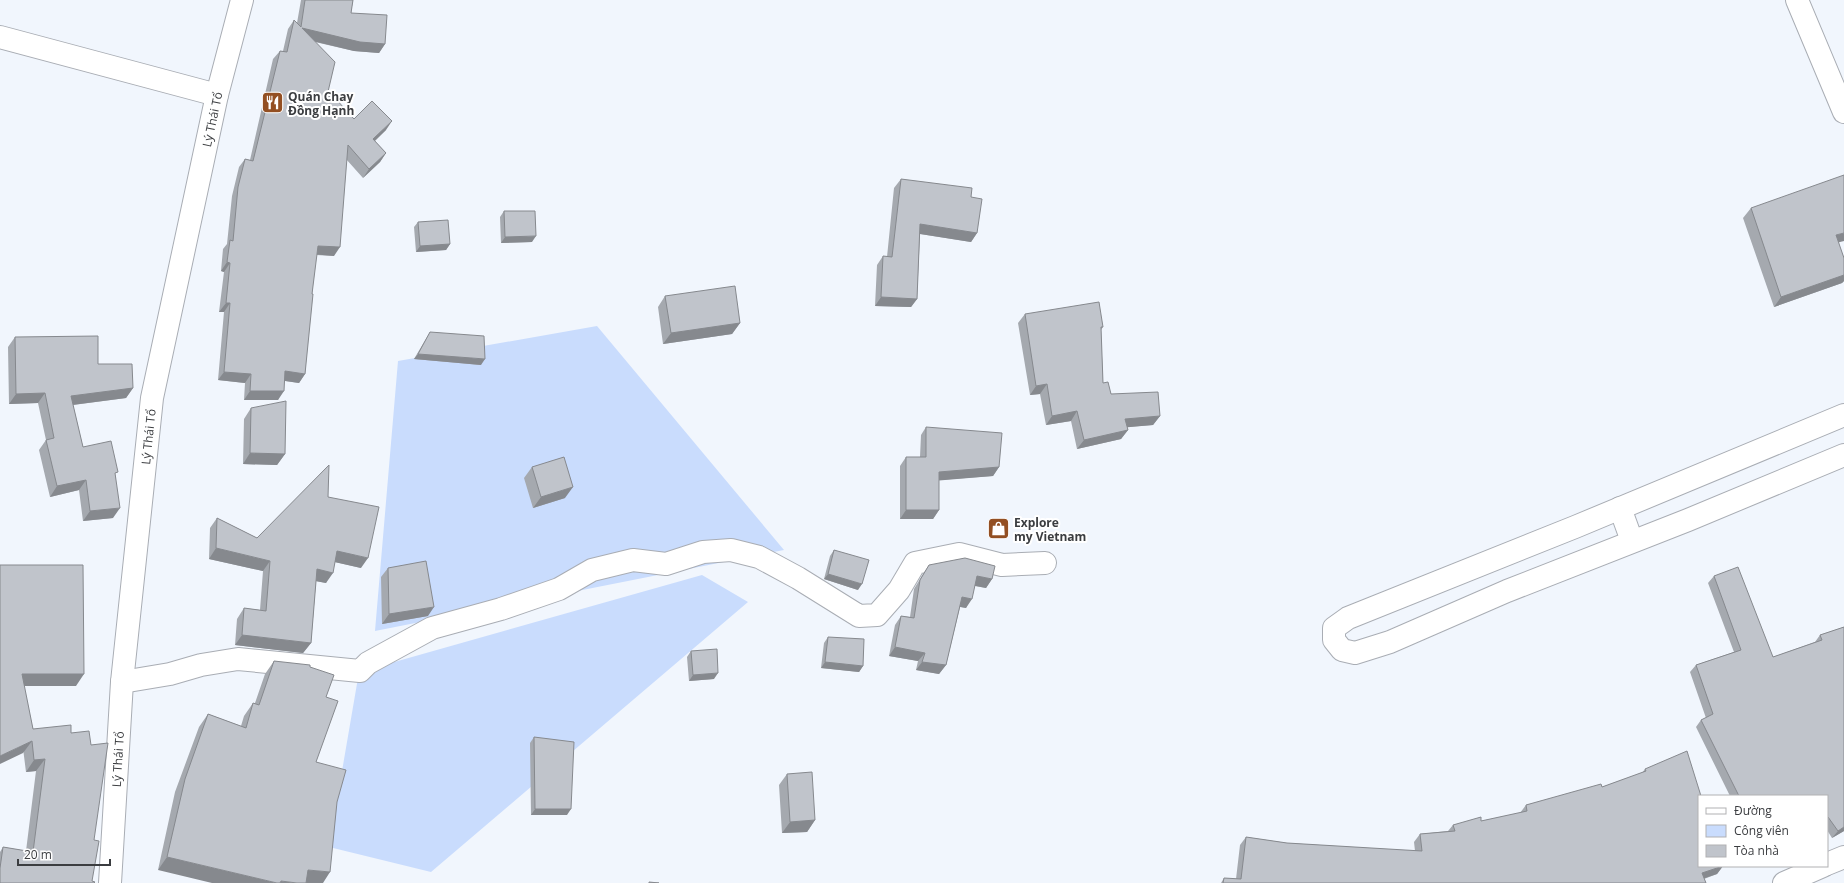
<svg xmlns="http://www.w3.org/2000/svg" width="1844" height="883" font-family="'Open Sans',sans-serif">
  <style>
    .green { fill: #c9dcfd }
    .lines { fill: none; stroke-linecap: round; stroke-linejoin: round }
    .minor-casing { stroke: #a9adb4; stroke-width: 24 }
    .minor { stroke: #fff; stroke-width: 22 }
    .wall { fill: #a5a9af }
    .shaded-wall { fill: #86898e }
    .building { fill: #c0c4cb; stroke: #86898e }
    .labels { text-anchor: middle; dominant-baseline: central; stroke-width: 4; stroke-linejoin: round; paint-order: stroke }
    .poi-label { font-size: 12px; font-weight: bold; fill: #3b3d40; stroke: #fff; text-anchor: start }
    .street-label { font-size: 12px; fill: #3b3d40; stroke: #fff }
  </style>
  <rect width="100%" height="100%" fill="#f1f6fd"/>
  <path class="green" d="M597 326 784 550 375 631 398 361Z
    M702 575 748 602 431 872 329 847 359 672Z"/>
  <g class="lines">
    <defs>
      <g id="minor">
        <path d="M1797 0 1844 112"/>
        <path d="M0 37 217 95"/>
        <path d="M1844 415 1575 527 1348 618 1334 628V640L1342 650 1355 653 1390 642 1507 591 1688 520 1844 455"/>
        <path d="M1620 508 1632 541"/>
        <path d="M122 682 170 674 201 665 238 659 360 671 368 663 432 628 501 609 559 589 592 570 633 560 666 564 703 552 731 550 759 557 798 578 859 616 877 615 899 590 915 563 959 554 1002 565 1045 563"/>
        <path d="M1827 864 1844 857"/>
        <path id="s1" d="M110 883 122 682 152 398 217 95 242 0"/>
        <path d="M1784 883 1823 866"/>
      </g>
    </defs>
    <use href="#minor" class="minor-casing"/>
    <use href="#minor" class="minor"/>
  </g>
  <path class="wall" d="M301 0H353L351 13 385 44 379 53 354 51 315 42 327 96 354 119 386 130 375 141 386 153 380 162 363 178 346 159 334 256 316 255 312 294 305 374 299 383 285 381 278 400H244L245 383 218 380 224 312H219L224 272 221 271 223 249 227 244 232 196 239 167 245 159 250 160 273 59 280 51H283L288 29 294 20 297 23Z
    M901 179 971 197 977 233 971 242 920 234 917 299 911 307 875 306 877 265 883 256 887 257 894 188Z
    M1751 208 1838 243 1844 258V281L1842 283 1774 307 1743 218Z
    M504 211 532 242 501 243 500 217Z
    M418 222 450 244 446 250 416 252 414 227Z
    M665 296 740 323 732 334 663 344 658 307Z
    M1025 314 1103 327 1101 330 1103 383 1111 394 1160 416 1153 425 1127 427 1128 430 1121 439 1077 449 1071 421 1046 425 1040 394 1030 395 1018 323Z
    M430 332 481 365 414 359Z
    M15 337 98 364 133 388 126 398 73 405 83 447 116 476 113 518 83 521 79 490 50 497 39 450 46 440 38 403 9 404 8 347Z
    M251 408 285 454 277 465 243 464 244 419Z
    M926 427 999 467 993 476 939 480V510L933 519H900V466L906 457H920L921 435Z
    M532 467 565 498 533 508 524 478Z
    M328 497 361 568 335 562 326 583 316 581 311 643 303 653 235 645 237 619 244 608 260 610 263 571 209 559 210 528 217 518 257 538Z
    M834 550 858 590 824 579 830 556Z
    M0 565 76 686H24L33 729 71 733 94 840 0 883V852L3 847 26 851 36 771 26 772Z
    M929 565 992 579 986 588 975 586 966 608 960 607 946 665 939 674 916 670 918 661 889 656 895 625 901 616 910 617 914 589 923 574Z
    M388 568 428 616 382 624 381 577Z
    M1714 576 1773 657 1815 642 1820 635 1844 627V831L1832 838 1827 830V796H1730L1696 727 1701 720 1706 718 1690 672 1696 665 1734 652 1708 583Z
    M828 637 863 666 859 672 821 668 824 643Z
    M691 651 714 679 689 681 687 657Z
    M274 661 310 667 326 697 316 762 337 802 158 870 175 792 199 727 208 714 241 726 244 716 253 703H255L265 674Z
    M534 737 567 815H531L530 743Z
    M1645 769 1723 866 1717 874 1704 879 1706 883H1221L1224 878 1236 879 1240 845 1246 837 1287 843 1415 851 1414 842 1420 834 1448 831 1453 825 1481 821 1520 813 1526 805 1602 787 1642 773Z
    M787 774 815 820 807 832 782 833 779 785Z"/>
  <path class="shaded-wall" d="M302 28 385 44 379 53 354 51 296 37Z
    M392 121 386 130 367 148 373 139Z
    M386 153 380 162 363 178 369 169Z
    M920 224 977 233 971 242 914 233Z
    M1844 233V241L1828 245 1836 235Z
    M536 236 532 242 501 243 505 237Z
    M450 244 446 250 416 252 420 246Z
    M318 246 340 247 334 256 311 254Z
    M227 262 230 263 224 272 221 271Z
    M1844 275V281L1842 283 1774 307 1781 297Z
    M881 297 917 299 911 307 875 306Z
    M226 303H230L224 312H219Z
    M740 323 732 334 663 344 671 333Z
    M418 354 485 359 481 365 414 359Z
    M285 371 305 374 299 383 279 380Z
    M224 372 251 374 245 383 218 380Z
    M1047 384 1040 394 1030 395 1036 386Z
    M133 388 126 398 64 406 71 396Z
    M250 391H284L278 400H244Z
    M45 393 38 403 9 404 16 394Z
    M1077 411 1071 421 1046 425 1052 416Z
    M1160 416 1153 425 1119 428 1125 419Z
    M1128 430 1121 439 1077 449 1084 440Z
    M250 453 285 454 277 465 243 464Z
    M999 467 993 476 933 481 939 472Z
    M86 480 79 490 50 497 57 486Z
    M573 487 565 498 533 508 541 497Z
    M120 508 113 518 83 521 90 511Z
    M906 510H939L933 519H900Z
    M216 548 270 561 263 571 209 559Z
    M337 551 368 558 361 568 330 561Z
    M317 569 333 573 326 583 310 580Z
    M828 574 862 584 858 590 824 579Z
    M977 576 992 579 986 588 971 585Z
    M962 597 972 599 966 608 956 606Z
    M434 607 428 616 382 624 389 614Z
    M242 635 311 643 303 653 235 645Z
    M895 647 925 653 918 661 889 656Z
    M825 662 863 666 859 672 821 668Z
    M922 662 946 665 939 674 916 670Z
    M718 673 714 679 689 681 693 675Z
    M22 674H84L76 686H13Z
    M32 741 23 753 0 764V756Z
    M45 759 36 771 26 772 34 760Z
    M535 809H571L567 815H531Z
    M815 820 807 832 782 833 790 822Z
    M1844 827V831L1832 838 1838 831Z
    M167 857 277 883H212L158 870Z
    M1723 866 1717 874 1696 881 1702 873Z
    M308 870 330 872 323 883H299Z
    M281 881 297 883H279Z"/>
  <path class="building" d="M305 0H353L351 13 387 15 385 44 360 42 302 28 335 62 327 96 335 98 354 119 372 101 392 121 373 139 386 153 369 169 348 145 340 247 318 246 312 294H313L305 374 285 371 284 391H250L251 374 224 372 230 303H226L230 263 227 262 230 240 233 241 238 187 245 159 253 161 280 51 287 52 294 20 301 27Z
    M1844 175V233L1836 235 1844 258V275L1781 297 1751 208Z
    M901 179 972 188 971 197 982 199 977 233 920 224 917 299 881 297 883 256 892 257Z
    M504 211H535L536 236 505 237Z
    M448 220 450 244 420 246 418 222Z
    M735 286 740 323 671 333 665 296Z
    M1099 302 1103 327H1101L1103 383 1108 382 1111 394 1158 392 1160 416 1125 419 1128 430 1084 440 1077 411 1052 416 1047 384 1036 386 1025 314Z
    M430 332 484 336 485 359 418 354Z
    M98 336V364H132L133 388 71 396 83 447 111 441 118 472 115 473 120 508 90 511 86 480 57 486 46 440 54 438 45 393 16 394 15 337Z
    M286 401 285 454 250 453 251 408Z
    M926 427 1002 433 999 467 939 472V510H906V457H926Z
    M564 457 573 487 541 497 532 467Z
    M329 465 328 497 379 507 368 558 337 551 333 573 317 569 311 643 242 635 244 608 266 611 270 561 216 548 217 518 257 538Z
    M834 550 869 560 862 584 828 574Z
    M965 558 995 566 992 579 977 576 972 599 962 597 946 665 922 662 925 653 895 647 901 616 914 618 920 580 929 565Z
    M426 561 434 607 389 614 388 568Z
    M0 565H83L84 674H22L33 729 71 725V733L89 731 91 745 108 743 94 840 99 841 92 881 95 882 94 883H0V868L3 847 33 852 45 759 34 760 32 741 0 756Z
    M1738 567 1773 657 1822 640 1820 635 1844 627V827L1838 831 1828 817H1827V796H1739L1701 720 1713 714 1696 665 1741 650 1714 576Z
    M828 637 864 639 863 666 825 662Z
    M717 649 718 673 693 675 691 651Z
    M274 661 310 665V667L334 675 326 697 338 701 316 762 346 770 337 802 330 872 308 870 306 883H297L281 881 280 883H277L167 857 185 779 208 714 246 728 253 703 259 705Z
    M534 737 574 742 571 809H535Z
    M1687 751 1701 796H1699V866H1723L1702 873 1706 883H1223L1224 878 1241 879 1246 837 1287 843 1422 851 1420 834 1455 831 1453 825 1481 817V821L1527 811 1526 805 1601 784 1602 787 1646 771 1645 769Z
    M812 772 815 820 790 822 787 774Z
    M649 882 659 883H649Z"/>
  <defs>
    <symbol id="restaurant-square" viewBox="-11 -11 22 22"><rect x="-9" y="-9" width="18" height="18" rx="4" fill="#934f22" stroke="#fff"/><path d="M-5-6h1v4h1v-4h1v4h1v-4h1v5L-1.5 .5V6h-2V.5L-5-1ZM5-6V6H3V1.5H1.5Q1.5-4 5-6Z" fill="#fff"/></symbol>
    <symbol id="shop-square" viewBox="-11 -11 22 22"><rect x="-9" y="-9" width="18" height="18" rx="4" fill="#934f22" stroke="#fff"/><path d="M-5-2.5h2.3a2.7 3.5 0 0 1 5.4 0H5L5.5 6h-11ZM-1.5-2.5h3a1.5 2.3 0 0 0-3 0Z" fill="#fff"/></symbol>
  </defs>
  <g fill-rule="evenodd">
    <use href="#restaurant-square" x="260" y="90" width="25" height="25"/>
    <use href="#shop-square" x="986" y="516" width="25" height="25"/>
  </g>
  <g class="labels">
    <g class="poi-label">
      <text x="288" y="96">Quán Chay<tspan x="288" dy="14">Đồng Hạnh</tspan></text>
      <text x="1014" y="522">Explore<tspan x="1014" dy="14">my Vietnam</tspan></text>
    </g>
    <g class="street-label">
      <text stroke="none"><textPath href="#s1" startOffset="772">Lý Thái Tổ</textPath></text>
      <text stroke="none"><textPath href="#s1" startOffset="448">Lý Thái Tổ</textPath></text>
      <text stroke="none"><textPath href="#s1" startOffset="124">Lý Thái Tổ</textPath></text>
    </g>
  </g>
  <rect x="1698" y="795" width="130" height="72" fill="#ffffff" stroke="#b1b1b3"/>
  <rect x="1706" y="808" width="20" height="6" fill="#ffffff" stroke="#b1b1b3"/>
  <text x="1734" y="815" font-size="12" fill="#3b3d40">Đường</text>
  <rect x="1706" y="825" width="20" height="12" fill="#c9dcfd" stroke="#b1b1b3"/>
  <text x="1734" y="835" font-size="12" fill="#3b3d40">Công viên</text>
  <rect x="1706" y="845" width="20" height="12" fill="#c0c4cb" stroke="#b1b1b3"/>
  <text x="1734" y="855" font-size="12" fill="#3b3d40">Tòa nhà</text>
  <path d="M18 859v6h92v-6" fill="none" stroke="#3b3d40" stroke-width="2"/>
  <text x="24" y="859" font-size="12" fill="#3b3d40" stroke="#ffffff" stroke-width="3" paint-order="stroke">20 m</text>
</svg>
